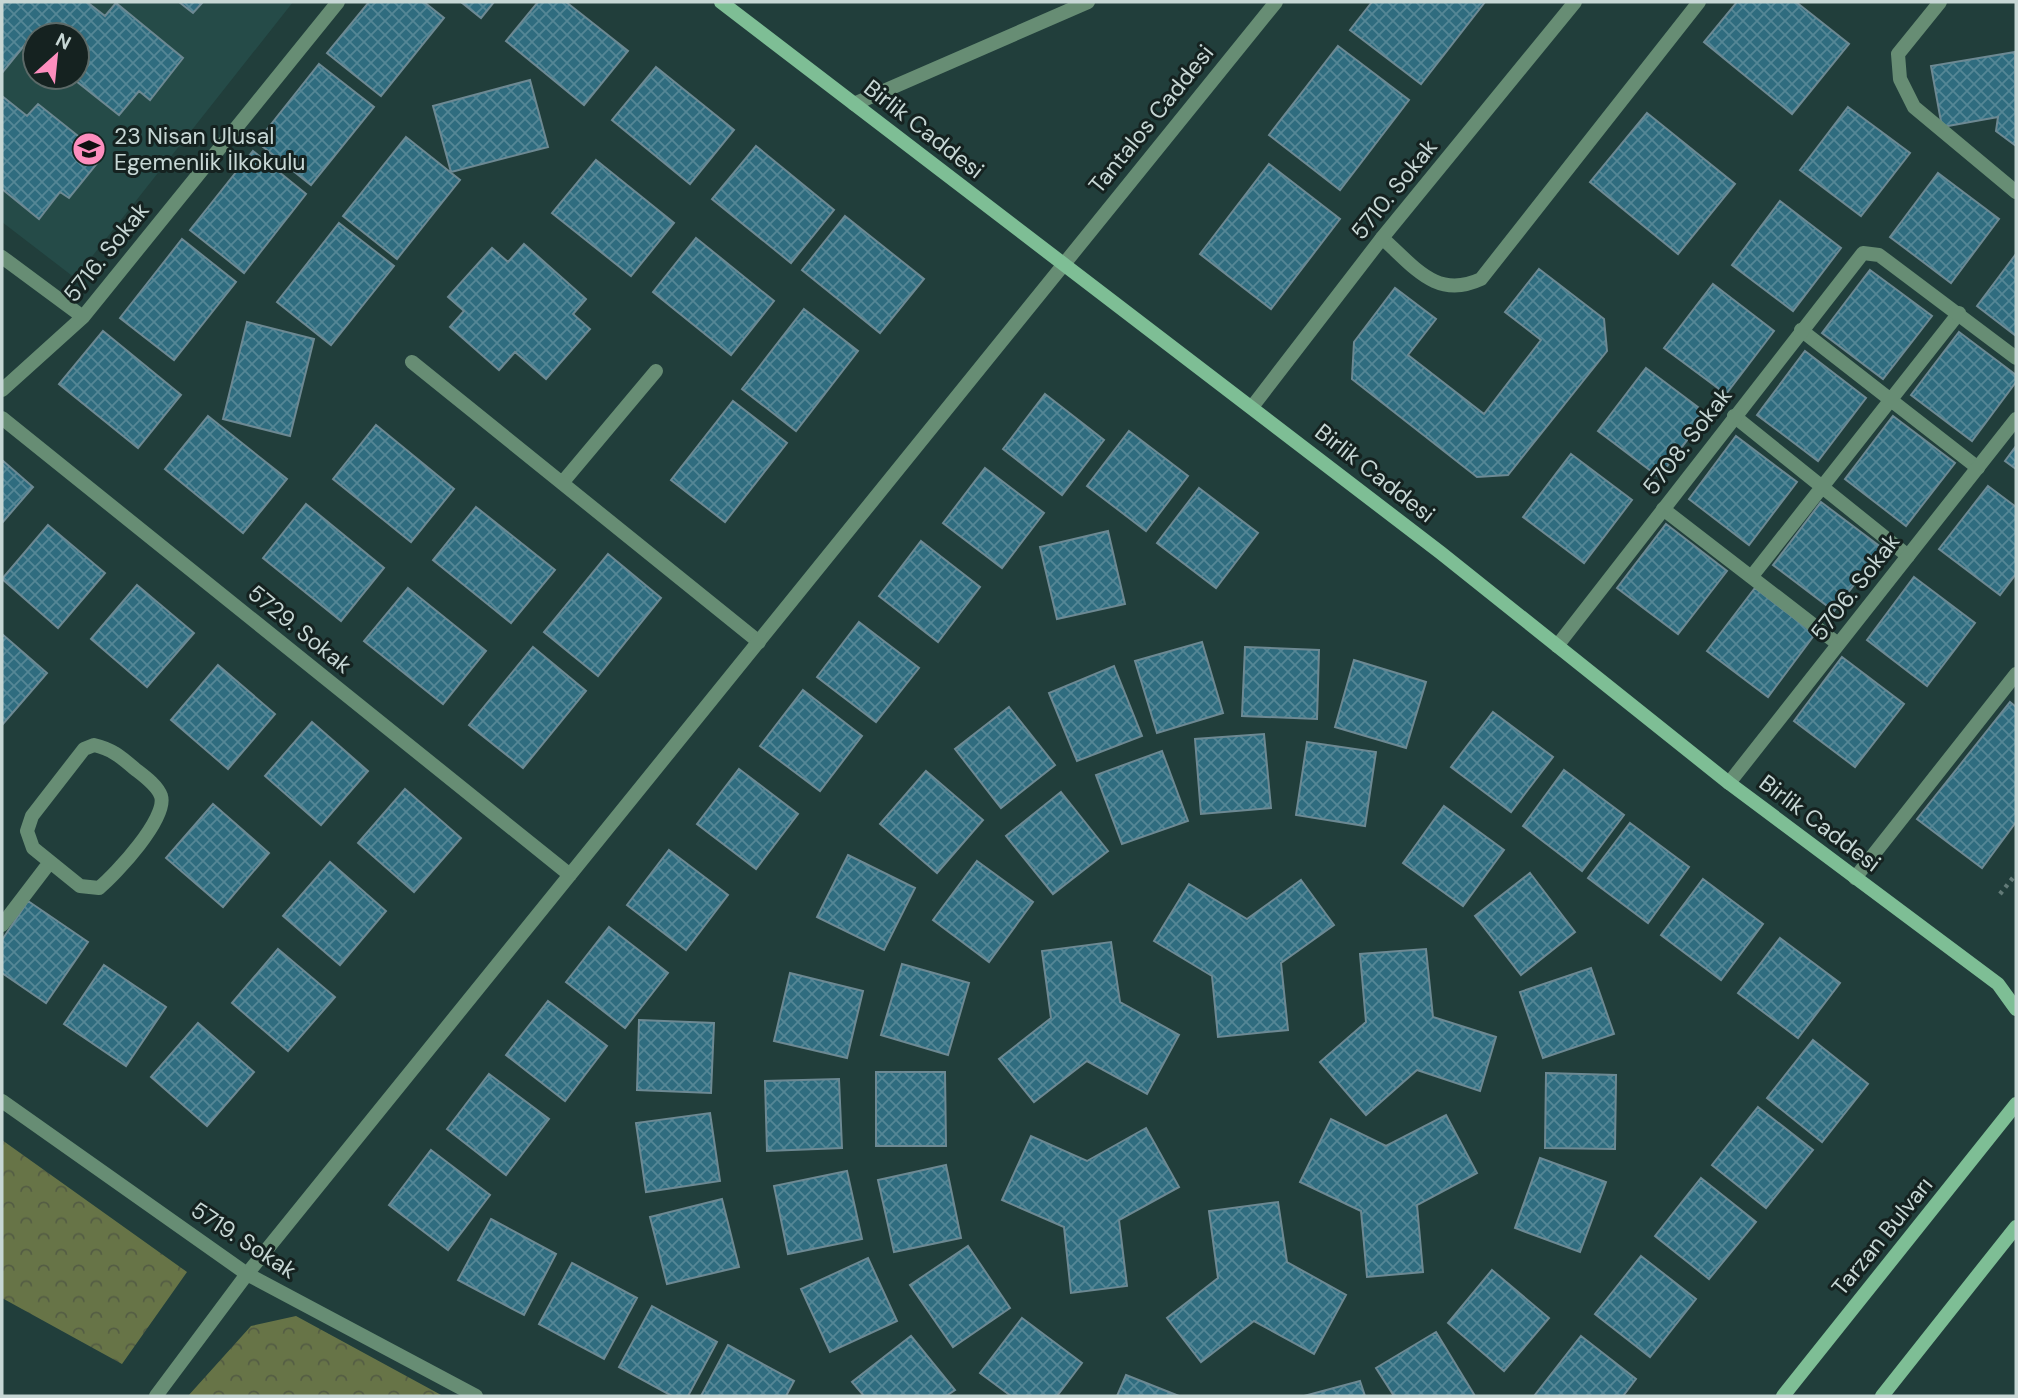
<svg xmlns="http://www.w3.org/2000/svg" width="2018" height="1398" font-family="'DM Sans',sans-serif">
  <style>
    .built { fill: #254b48; fill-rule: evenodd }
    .forest { fill: url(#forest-crowns) }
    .building { fill: url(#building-cross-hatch); stroke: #6d8993; stroke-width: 2 }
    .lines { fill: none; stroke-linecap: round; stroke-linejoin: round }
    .path { stroke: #627a77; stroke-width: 4.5; stroke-dasharray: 3.5 5; stroke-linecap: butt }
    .lane { stroke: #678d74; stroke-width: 14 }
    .street { stroke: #678d74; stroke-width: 14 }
    .secondary { stroke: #7ebe95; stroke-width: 14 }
    .labels { text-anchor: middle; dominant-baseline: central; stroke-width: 6; stroke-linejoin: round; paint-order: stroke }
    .street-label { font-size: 23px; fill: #c7d7d5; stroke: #152220 }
    .poi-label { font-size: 23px; fill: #c7d7d5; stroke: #152220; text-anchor: start }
  </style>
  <defs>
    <pattern id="forest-crowns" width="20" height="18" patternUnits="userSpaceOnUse" patternTransform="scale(1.75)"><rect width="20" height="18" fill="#677447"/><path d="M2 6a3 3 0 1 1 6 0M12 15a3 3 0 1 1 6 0" fill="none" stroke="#545d44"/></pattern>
    <pattern id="building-cross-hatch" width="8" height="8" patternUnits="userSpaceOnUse" patternTransform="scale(1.75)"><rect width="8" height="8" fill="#2f6c7f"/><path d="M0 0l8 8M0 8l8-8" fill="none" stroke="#558796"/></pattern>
  </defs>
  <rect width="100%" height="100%" fill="#213e3b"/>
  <path class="built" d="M2 2H293L75 278 2 222ZM35 35H77V77H35Z"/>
  <path class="forest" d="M2 1140 187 1272 122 1364 2 1298Z
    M296 1316 443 1396H188L251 1326Z"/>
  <path class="building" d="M2 2H87L105 16 116 3 183 58 150 100 139 91 119 115 71 77H77V35H35V48L27 42 2 73Z
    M179 2H203L193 13Z
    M369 2H424L444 18 381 96 327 53Z
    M461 2H494L481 18Z
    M538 2H566L628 51 584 105 506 41Z
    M1372 2H1485L1421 84 1350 30Z
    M1737 2H1796L1849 44 1792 114 1704 42Z
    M1338 46 1409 100 1340 190 1269 135Z
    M2015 52 2016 146 1996 131 1998 117 1942 127 1931 66Z
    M319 64 374 107 311 185 257 142Z
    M656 67 734 130 690 184 612 120Z
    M530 80 548 147 451 172 433 106Z
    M2 96 27 116 38 104 103 156 69 198 60 192 39 219 2 189Z
    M1848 107 1910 153 1861 216 1800 170Z
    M1647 113 1735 184 1678 254 1590 182Z
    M406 137 460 180 397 259 343 216Z
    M756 146 834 210 791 263 712 199Z
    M253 151 306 194 244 273 190 230Z
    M596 160 674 223 631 276 552 213Z
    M1269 164 1340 219 1271 309 1200 254Z
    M1938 173 1999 219 1951 283 1890 237Z
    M1780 201 1841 248 1793 311 1732 265Z
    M845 216 924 279 880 333 802 270Z
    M339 223 394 266 331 345 277 302Z
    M696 238 774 301 731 355 653 292Z
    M182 239 236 282 174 360 120 318Z
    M524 244 586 299 573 314 590 329 546 379 515 352 499 370 450 327 464 311 448 297 492 248 508 262Z
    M2016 254V336L1977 306Z
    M1539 269 1604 319 1607 351 1508 475 1477 477 1352 379 1354 342 1395 288 1436 319 1408 355 1484 414 1541 340 1505 312Z
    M1870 270 1932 316 1883 379 1822 333Z
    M1713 284 1774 331 1726 394 1664 348Z
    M804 309 858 351 796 431 742 389Z
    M247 322 314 339 290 436 223 419Z
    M103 331 181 395 138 448 59 384Z
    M1959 332 2016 375V382L1972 441 1911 395Z
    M1805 351 1866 398 1818 461 1757 415Z
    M1646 368 1707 414 1659 477 1598 431Z
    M1045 394 1104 440 1062 495 1003 449Z
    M733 401 787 443 725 522 671 480Z
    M208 416 287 479 243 533 165 469Z
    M1893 416 1955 463 1906 526 1845 479Z
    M376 425 454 489 411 542 333 479Z
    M1129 431 1188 476 1146 531 1087 486Z
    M1736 436 1797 482 1749 545 1689 499Z
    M2016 446V469L2005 461Z
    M1571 454 1632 500 1584 563 1523 517Z
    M2 460 33 487 2 523Z
    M985 468 1044 513 1002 568 943 523Z
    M1988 486 2016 507V574L2000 595 1939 549Z
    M1199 488 1258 533 1216 588 1157 543Z
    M1821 502 1882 548 1834 611 1773 565Z
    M306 504 384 568 341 621 263 558Z
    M476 507 555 570 511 623 433 560Z
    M1666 524 1727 571 1678 634 1617 588Z
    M48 525 105 573 58 628 2 579Z
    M1108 531 1125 604 1057 619 1040 547Z
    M921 541 980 587 938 642 879 596Z
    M608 554 661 598 598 676 544 632Z
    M1914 577 1975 623 1927 686 1867 640Z
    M137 585 194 633 147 687 91 639Z
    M408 588 486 651 443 704 364 641Z
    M1755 588 1815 634 1768 697 1707 651Z
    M859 622 919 668 876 722 817 677Z
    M2 634 47 673 2 725Z
    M1202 642 1223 713 1157 733 1135 661Z
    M533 647 586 691 523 768 469 725Z
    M1245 647 1319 650 1317 719 1242 716Z
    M1842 657 1904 704 1855 767 1794 721Z
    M1354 660 1426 682 1406 748 1335 727Z
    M218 665 275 714 228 769 171 720Z
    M1114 666 1142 736 1077 761 1049 693Z
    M803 690 862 736 820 791 760 746Z
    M2010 702 2016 707V822L1982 868 1917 819Z
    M1009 707 1055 765 1001 808 955 749Z
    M1493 712 1553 757 1511 812 1451 767Z
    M312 722 368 771 321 825 265 776Z
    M1264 734 1271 808 1201 814 1195 739Z
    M1307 742 1376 752 1365 826 1296 815Z
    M1162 751 1188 821 1122 844 1096 775Z
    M739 769 798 814 756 869 697 824Z
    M1564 770 1624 815 1582 871 1523 826Z
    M926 771 983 820 937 873 880 824Z
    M405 789 461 838 414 892 358 843Z
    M1061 792 1108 851 1053 894 1006 836Z
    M213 804 269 853 223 907 166 858Z
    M1444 806 1504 850 1463 906 1403 863Z
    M1630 823 1689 867 1648 923 1588 878Z
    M669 850 728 895 686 950 627 905Z
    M848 855 915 888 884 950 817 917Z
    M977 861 1033 902 989 962 933 920Z
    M330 862 386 911 340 965 283 916Z
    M1530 873 1575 932 1521 975 1475 916Z
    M1703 879 1763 924 1721 980 1661 935Z
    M1301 880 1334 925 1281 963 1288 1030 1218 1037 1212 976 1154 941 1189 884 1247 919Z
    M28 901 88 942 46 1003 2 973V940Z
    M609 927 668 973 625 1028 566 982Z
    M1780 938 1840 983 1798 1038 1738 993Z
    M1111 942 1120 1002 1179 1035 1147 1094 1087 1061 1034 1102 999 1059 1051 1018 1042 951Z
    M278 949 335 997 288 1051 232 1003Z
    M1426 949 1433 1017 1496 1037 1480 1091 1417 1070 1366 1115 1320 1062 1366 1022 1360 954Z
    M902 964 969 983 948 1055 881 1035Z
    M104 965 166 1007 126 1066 64 1024Z
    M1591 968 1614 1034 1543 1058 1520 992Z
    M790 973 863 991 847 1058 774 1041Z
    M548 1001 607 1046 565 1101 506 1055Z
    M639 1020 714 1023 711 1093 637 1090Z
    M198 1023 254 1072 207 1126 151 1077Z
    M1813 1040 1868 1084 1822 1142 1767 1098Z
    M876 1072H945L946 1146H876Z
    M1546 1073 1616 1075 1615 1149 1545 1148Z
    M489 1074 549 1119 506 1175 447 1129Z
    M839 1079 842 1148 767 1151 765 1081Z
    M1758 1107 1813 1150 1766 1208 1712 1165Z
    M710 1113 720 1181 646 1192 636 1123Z
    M1446 1115 1477 1173 1417 1205 1423 1272 1367 1277 1361 1211 1300 1182 1331 1119 1386 1146Z
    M1146 1128 1179 1187 1119 1220 1127 1286 1071 1293 1064 1227 1002 1200 1031 1136 1087 1161Z
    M431 1150 490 1195 448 1250 389 1205Z
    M1540 1158 1606 1182 1580 1252 1515 1228Z
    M946 1165 961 1238 894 1252 878 1180Z
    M847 1171 862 1239 788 1254 774 1186Z
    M1701 1178 1756 1222 1709 1279 1655 1236Z
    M722 1199 739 1267 667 1284 650 1217Z
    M1278 1202 1287 1262 1346 1295 1314 1354 1254 1321 1201 1362 1167 1318 1218 1278 1209 1211Z
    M491 1219 556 1254 524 1315 458 1280Z
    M968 1246 1010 1308 953 1347 910 1285Z
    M1641 1256 1696 1299 1650 1357 1595 1314Z
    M868 1258 897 1321 830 1352 801 1289Z
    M572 1263 637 1298 604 1359 539 1324Z
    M1492 1270 1549 1318 1504 1371 1448 1323Z
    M652 1306 717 1342 688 1396H672L619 1367Z
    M1022 1318 1082 1363 1057 1396H1011L980 1373Z
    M1436 1332 1475 1396H1394L1376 1368Z
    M911 1336 955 1390 946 1396H864L852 1382Z
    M1581 1336 1636 1379 1623 1396H1537L1535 1395Z
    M728 1345 794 1381 786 1396H701Z
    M1126 1375 1179 1396H1117Z
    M1360 1381 1365 1396H1304Z"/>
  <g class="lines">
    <path class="path" d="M2000 894 2016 874"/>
    <path class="lane" d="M1940 2 1898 54 1900 79 1914 107 2016 192
      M854 104 1088 2
      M1382 238C1414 266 1436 300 1481 279L1699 2
      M1801 330 1978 468
      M412 362 759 642
      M1734 416 1908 556
      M562 483 656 371
      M1663 509 1838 644
      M1752 576 1959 313
      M94 745C112 749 121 757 135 769 144 776 157 785 161 796 168 818 116 874 99 888L80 886 33 848 27 831 32 816 84 749Z
      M1855 878 2016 674
      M2 925 50 862"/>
    <path class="street" d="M2 257 83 317
      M2 390 83 317 338 2
      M1252 407 1382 238 1575 2
      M2 418 570 875
      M1557 646 1863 253 1879 255 2016 358
      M1729 783 2016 419
      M2 1101 247 1274 476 1396
      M156 1396 247 1274 1276 2"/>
    <path class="secondary" d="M721 2 1441 553 1729 783 1998 984 2016 1009
      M1783 1396 2016 1104
      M1882 1396 2016 1227"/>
  </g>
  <defs>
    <symbol id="school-disc" viewBox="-11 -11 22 22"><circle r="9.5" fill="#fd8ebe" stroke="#152220"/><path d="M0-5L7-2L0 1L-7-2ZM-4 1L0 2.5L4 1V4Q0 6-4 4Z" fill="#111"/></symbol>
  </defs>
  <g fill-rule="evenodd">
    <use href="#school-disc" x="70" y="130" width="38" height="38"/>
  </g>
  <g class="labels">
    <g class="street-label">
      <text transform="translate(1151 119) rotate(-51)">Tantalos Caddesi</text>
      <text transform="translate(924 129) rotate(38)">Birlik Caddesi</text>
      <text transform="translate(1394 189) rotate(-51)">5710. Sokak</text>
      <text transform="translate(106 252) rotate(-51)">5716. Sokak</text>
      <text transform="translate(1687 441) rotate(-52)">5708. Sokak</text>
      <text transform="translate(1375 473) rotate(38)">Birlik Caddesi</text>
      <text transform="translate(1855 587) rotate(-52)">5706. Sokak</text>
      <text transform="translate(300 629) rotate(39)">5729. Sokak</text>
      <text transform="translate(1820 823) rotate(37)">Birlik Caddesi</text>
      <text transform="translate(1882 1236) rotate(-51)">Tarzan Bulvarı</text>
      <text transform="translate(244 1240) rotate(33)">5719. Sokak</text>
    </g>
    <g class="poi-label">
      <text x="114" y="136">23 Nisan Ulusal<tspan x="114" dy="26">Egemenlik İlkokulu</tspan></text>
    </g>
  </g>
  <rect width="2018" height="1398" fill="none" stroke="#c7d7d5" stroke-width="7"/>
  <g transform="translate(56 56) rotate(27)"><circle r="33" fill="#152220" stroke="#5c6a68" stroke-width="2"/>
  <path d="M0-5L12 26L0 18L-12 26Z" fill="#fd8ebe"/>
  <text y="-10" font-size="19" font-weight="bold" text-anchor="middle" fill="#c7d7d5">N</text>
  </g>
</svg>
